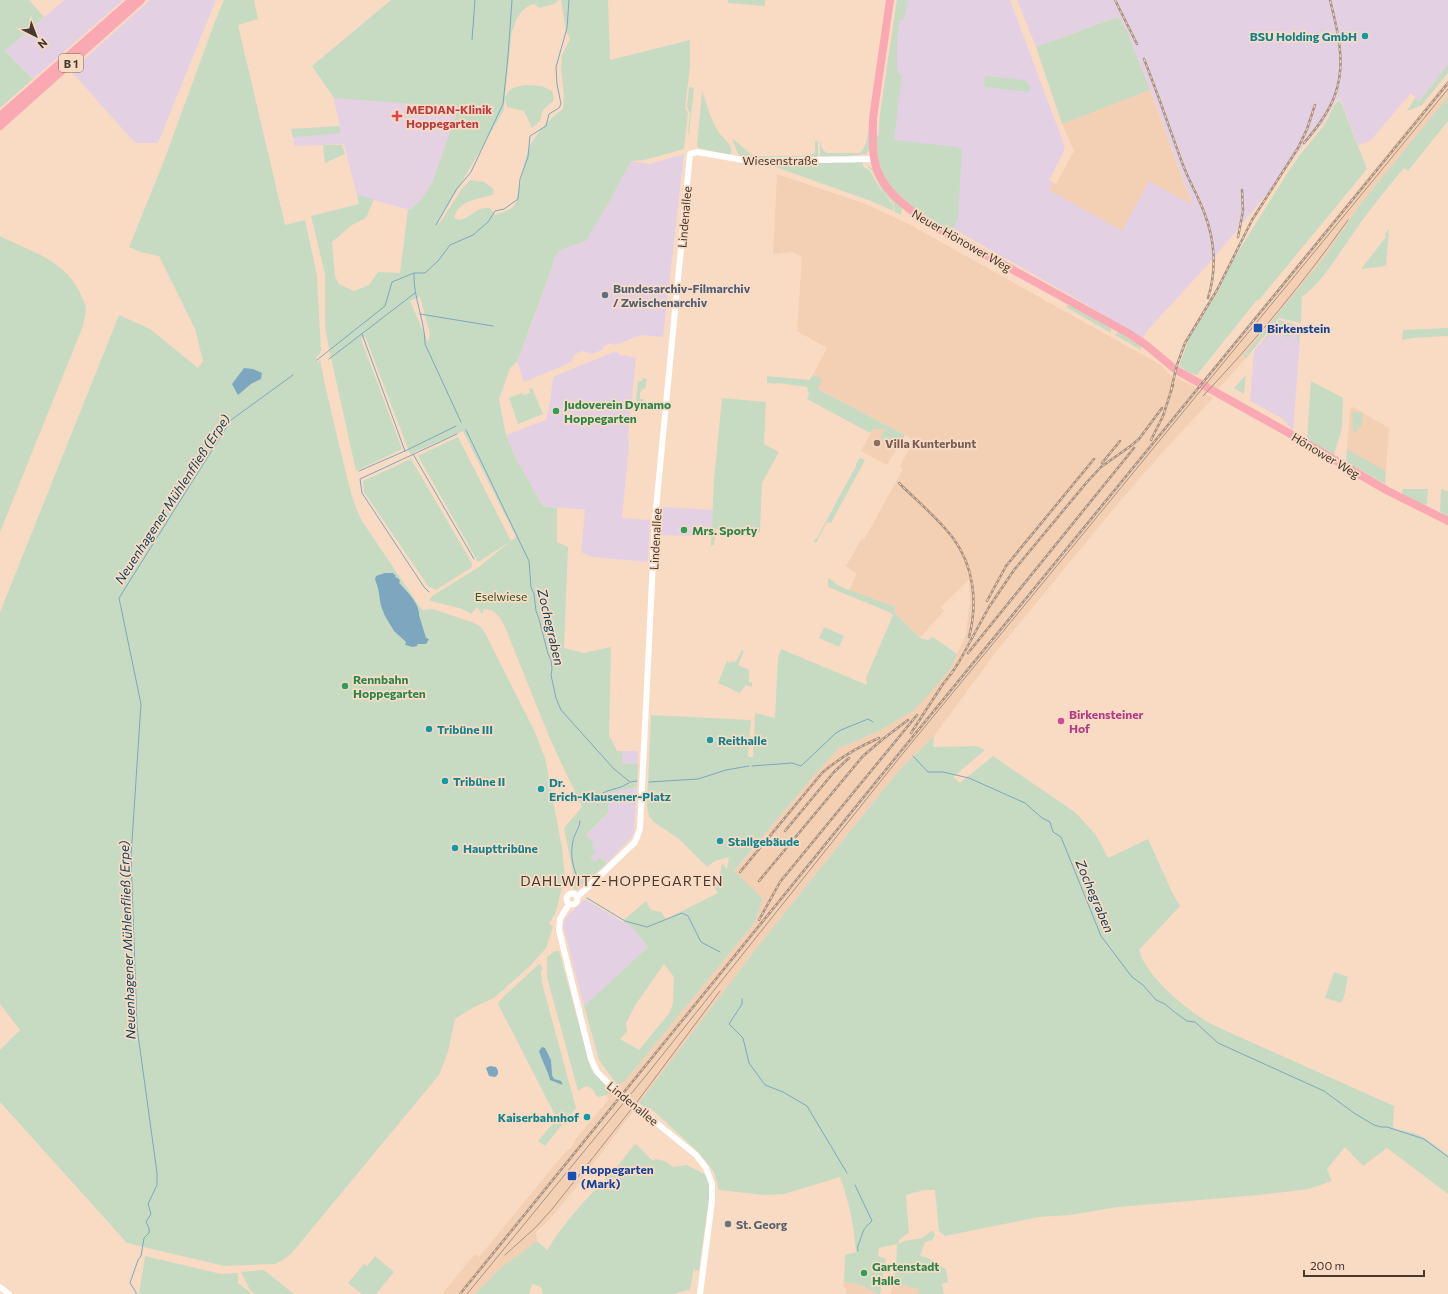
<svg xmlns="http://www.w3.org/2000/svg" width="1448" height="1294" font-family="Commissioner,sans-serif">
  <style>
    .commercial { fill: #e3d1e3 }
    .built { fill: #f3cfb3 }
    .medical { fill: #e4d1e2 }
    .green { fill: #c7dbc3; fill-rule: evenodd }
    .water { fill: #7da7be }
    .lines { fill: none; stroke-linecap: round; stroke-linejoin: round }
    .stream { stroke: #7da7be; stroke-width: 1 }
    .minor { stroke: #fff; stroke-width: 6 }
    .major { stroke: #faa8b2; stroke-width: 8 }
    .tram { stroke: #a89281; stroke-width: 1 }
    .rail-casing { stroke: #a89281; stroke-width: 2.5 }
    .rail { stroke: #f9dbc4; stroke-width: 1; stroke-dasharray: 3; stroke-linecap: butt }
    .culture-dot { fill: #0f9aa8; stroke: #f9dbc4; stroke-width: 1.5 }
    .health-dot { fill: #e0444e; stroke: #f9dbc4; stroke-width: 1.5 }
    .service-dot { fill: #5c6f8a; stroke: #f9dbc4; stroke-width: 1.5 }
    .transit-dot { fill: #1a4fb4; stroke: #f9dbc4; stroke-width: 1.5 }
    .leisure-dot { fill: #2e9e5b; stroke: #f9dbc4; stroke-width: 1.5 }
    .education-dot { fill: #8d6e63; stroke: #f9dbc4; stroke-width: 1.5 }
    .hotel-dot { fill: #d1479c; stroke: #f9dbc4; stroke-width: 1.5 }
    .worship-dot { fill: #6b7280; stroke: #f9dbc4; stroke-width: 1.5 }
    .labels { text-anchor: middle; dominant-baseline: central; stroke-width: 3.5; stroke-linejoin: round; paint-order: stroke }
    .shield { fill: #f9dbc4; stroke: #7b6a5c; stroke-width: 1 }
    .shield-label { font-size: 11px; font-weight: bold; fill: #453930 }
    .culture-label { font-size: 12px; font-weight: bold; fill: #0d838f; stroke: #f9dbc4; text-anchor: start }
    .health-label { font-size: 12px; font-weight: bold; fill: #be3a42; stroke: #f9dbc4; text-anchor: start }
    .street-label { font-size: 12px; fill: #453930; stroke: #f9dbc4 }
    .service-label { font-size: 12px; font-weight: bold; fill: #4e5e75; stroke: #f9dbc4; text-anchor: start }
    .transit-label { font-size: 12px; font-weight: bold; fill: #164399; stroke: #f9dbc4; text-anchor: start }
    .leisure-label { font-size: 12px; font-weight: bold; fill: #27864d; stroke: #f9dbc4; text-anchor: start }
    .education-label { font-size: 12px; font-weight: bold; fill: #785e54; stroke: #f9dbc4; text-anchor: start }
    .park-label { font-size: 12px; fill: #2f5628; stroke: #f9dbc4 }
    .hotel-label { font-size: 12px; font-weight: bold; fill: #b23c85; stroke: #f9dbc4; text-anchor: start }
    .worship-label { font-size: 12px; font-weight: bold; fill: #5b616d; stroke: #f9dbc4; text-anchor: start }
    .water-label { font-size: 13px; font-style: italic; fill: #0d455d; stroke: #f9dbc4 }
    .quarter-label { font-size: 14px; letter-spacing: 1px; fill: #453930; stroke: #f9dbc4 }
  </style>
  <rect width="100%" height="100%" fill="#f9dbc4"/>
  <path class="commercial" d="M64 0H123L33 79 5 51Z
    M150 0H216L158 143H135L71 71Z
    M897 0H1010L1065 147 1062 155 1049 180 1053 182 1049 190 1149 181 1192 204 1153 97 1127 31 1118 17 1036 47 1017 0H1448V64L1419 102 1411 93 1370 141 1358 145 1340 98 1335 102 1323 124 1309 138 1266 195 1212 260 1146 332 1144 336V339L1082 302 917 208 878 136 880 114Z
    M684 154 663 337 642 335 615 345 611 343 604 346 602 350 592 354 583 351 574 354 572 362 524 382 517 362 553 266V260L560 250 586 241 607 206 631 161 650 164Z
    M1279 320 1300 326 1301 327 1293 431 1282 418 1250 401 1254 351Z
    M613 352 619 353V355L636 357 628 437 629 447 622 518 650 520 648 562 592 557 581 552 585 510 543 506 516 459 506 435 546 420 550 402 553 377Z
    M663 507 713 510 711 537 661 535Z
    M622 751H638V764L622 763Z
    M637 787 634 833 631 838 607 863 601 857 594 862 590 858 591 846 593 844 586 836 608 813 609 793Z
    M585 899 624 923 629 924 648 947 584 1006 563 926 566 917Z"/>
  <path class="built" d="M1448 79V100L1303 288 1246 358 1219 388 1213 387 1206 394 1213 398 1160 455 1115 507 996 652 934 736 900 769 759 945 572 1192 550 1219 536 1232 537 1241 502 1267 475 1294H442L475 1254 479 1257 566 1151 570 1149 574 1144V1141L609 1099 605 1094 612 1093 616 1095 620 1090 618 1086 626 1080 755 922 763 899 734 872 815 774 839 748 879 731 913 711 951 668 966 634 970 599 969 580 941 607 944 611 920 638 894 612 896 607 849 590 857 574 846 566 862 538 864 540 903 469 900 466 913 442 909 437 817 388 810 380 827 348 797 331 802 257 792 252 773 254 777 174 863 203 907 223 1161 365 1168 373 1197 388Z
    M1150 90 1192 205 1149 181 1122 231 1049 190 1053 182 1056 184 1074 151 1062 124Z
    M1353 407 1389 428 1386 471 1347 449 1350 409Z
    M873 429H885L880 438 897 448 887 465 861 451Z
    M844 1282 861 1285 878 1294H846V1288L843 1287Z
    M893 1282 919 1289V1294H891Z"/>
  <path class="medical" d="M324 56 459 107 432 183 421 200 410 210 357 195 344 144 295 146 291 129 340 126Z"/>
  <path class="green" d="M0 0H29L44 17 5 51 33 79 0 108Z
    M224 0H254L258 19 238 25 285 225 305 220 317 275 321 350 320 354 316 357 318 363 320 359C325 388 333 416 339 445 346 471 350 497 362 521L422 610 433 609 474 623 480 626 485 633 534 730 545 758 562 848 565 877 555 914 549 923 553 927 546 948 530 966 494 998 472 1008 455 1019 448 1052 439 1075 291 1254 283 1260 275 1264 224 1266 127 1243 0 1102V1050L20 1030 0 1004V612L119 315 150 329 198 368 203 361 195 329 159 256 140 252 129 247 162 166 214 24ZM253 369 261 379 251 384 238 394Z
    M391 0H559L554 4 539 8 534 4C522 7 516 18 513 30H512L505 97 509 91 515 87 525 85 542 86 552 91 554 97 553 101 545 108 542 112 540 121 532 128 524 111 507 107 505 99 504 110 437 224 441 221 461 190 470 180 484 182 493 188 494 194C477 201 461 198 454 217L458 220C471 219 476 206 490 208L495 215C501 213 509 211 514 206 516 204 516 200 517 197 522 181 523 161 530 146 538 131 550 118 563 109L564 96 561 68 562 55 570 39 566 31 561 0H608L610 60 690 40V66L685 108 688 113 684 149 644 160 631 161 607 206 586 241 560 250 553 260V265L517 362 510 368 499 399 506 435 516 459 543 506 557 508V542L568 547 564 648 584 653 611 647 609 735 617 751H622V763L638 764 637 787 609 793 608 813 586 835 594 843 591 846 596 852 590 858 595 862 600 857 607 863 577 890 574 889 572 868 564 828 582 807 550 739 505 627C500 618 496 609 484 609L482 614 477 607 471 614C459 605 443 606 429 600L432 596 479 567 516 537 463 431 410 454 365 336 361 339 402 449 356 471 328 344 325 325V274L311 216 359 204 357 195 374 199 366 218 352 225 332 242 335 276 339 284 354 291 369 285 378 272 400 273 408 209 410 210 421 200 432 183 459 107 334 98 312 66ZM420 297 430 334 428 342 410 301Z
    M728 0H765V6L728 3Z
    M897 0H908L904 20H900L897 40V71L902 76 894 140 957 147 962 150 958 218 955 225 951 229C943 229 938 223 932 219 911 208 890 192 881 169 876 158 876 146 875 136L879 135 880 114Z
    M1118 17 1127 31 1150 90 1062 124 1036 47Z
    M1448 64V73L1422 105 1407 111 1415 98 1419 102Z
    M985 76 1025 80 1031 88 1028 92 984 87Z
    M689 87 694 88 689 133H688L690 113 687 107Z
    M702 90C707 104 711 122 720 134 725 140 735 147 730 155L699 148 697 146Z
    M1448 97V121L1408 171 1404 168C1385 190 1367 213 1350 238 1336 258 1322 282 1302 297L1301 323 1279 318 1246 358 1243 356 1323 259 1362 202Z
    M1340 100 1367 169 1259 300 1256 301 1197 375C1191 374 1184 369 1179 366L1189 339 1218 292 1233 260 1288 172 1300 155 1325 124 1335 104Z
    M870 115 869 150 865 156V154L848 156H820V142H821C821 147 822 150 827 153H860C869 144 868 128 870 115Z
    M340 126V133L293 137 291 129Z
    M732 138 752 155 760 156H805L813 154 815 152V141H818V156L817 157 757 158 741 157 738 154Z
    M323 145H342L345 154 325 163Z
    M863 162V166L870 171 881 190 893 205 894 211 871 201 770 165 769 166 762 164Z
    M865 163 873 169 902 208 901 215 895 212 894 204 883 192 872 171Z
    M1389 229 1386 266 1361 269 1386 237 1385 234Z
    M0 236C31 252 64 259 80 293 82 298 85 302 86 308 86 313 84 320 83 326L0 532Z
    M1068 305 1073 306 1111 328V333L1066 307Z
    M1279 320 1300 326 1299 343 1297 339 1298 325H1294L1293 334 1290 337H1286L1276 328 1262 343Z
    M1448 328V336L1412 338 1402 340 1403 330Z
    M1118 332 1141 344V350L1115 335Z
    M813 375 822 379 818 389 905 435 897 448 880 438 885 429H873L870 433 807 399 809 395 807 387 777 383 776 384 767 383V376L810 380Z
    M1246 375 1244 394 1234 388Z
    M642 378 647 379 645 389H643L640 392V399H644V409H635L638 381H642Z
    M1311 381 1343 398 1342 428 1333 458 1307 439Z
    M532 388 543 414 518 424 509 398 522 393 523 395 530 393 529 389Z
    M722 398 766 402 764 444 779 452 762 483 760 532 716 529 714 545 711 546 714 479Z
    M1353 412 1363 413 1361 428 1357 427V433L1353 432V427H1355L1352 426Z
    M458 437 511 541 478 562 418 456Z
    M1347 449 1386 471 1385 484 1346 462Z
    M861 458 865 460 831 523 827 522 816 543 813 541 817 538 856 466V464L859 459Z
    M411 459 472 563V567L436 590 428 586 364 492 363 481Z
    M1403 489H1428L1427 504 1425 505 1402 495V490Z
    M1441 489 1448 491V518L1440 512Z
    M828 578C833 580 834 583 839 586L896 607 894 612 920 638 928 640 933 637 957 654 951 668 932 691 913 711 879 731 839 748 815 774 734 871 763 899 755 922 626 1080 618 1086 599 1060 584 1006 648 947 629 924 624 923 625 919 646 901 651 910 661 912 666 919 718 893 713 886 719 880 722 863 727 869 729 857 715 861 707 867 679 839 655 823 649 816 647 806 651 715 751 720 748 757H753L755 713 775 718 778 658 781 649 867 685 866 678 893 615 889 612 828 587ZM664 964 674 977 673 1003 670 1012 639 1050 620 1039 627 1032 626 1023 636 1004Z
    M824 627 844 636 839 647 819 638Z
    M742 650 744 651 738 665 749 670V682L752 683V687L746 685 740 693 718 683 727 661 730 663 732 661 736 662Z
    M934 736 933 747 977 746 985 750 953 777 960 783 993 756 1076 813 1096 835 1108 858 1148 839 1172 892 1180 906 1139 950C1146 977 1189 1012 1213 1025L1394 1106 1393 1128 1417 1134 1428 1140 1448 1155V1194L1387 1148 1363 1166 1345 1147 1327 1169 1332 1181 1309 1189 1259 1195 1118 1207 1070 1215 1039 1217 945 1236 939 1231 935 1190H924L906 1195 909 1233 900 1239 898 1244 904 1241 922 1238 933 1230 935 1235 932 1240 925 1242 920 1256 928 1258 946 1269 948 1282 942 1284 944 1294H919L918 1289 893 1282 896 1266 897 1244 879 1248 878 1256 886 1259 880 1294H878L861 1285 844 1282 845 1255 856 1252C854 1226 849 1202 840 1177L784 1194 765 1195 719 1190 714 1172 706 1161 694 1148 650 1108 647 1109 639 1103 759 945 900 769Z
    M555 951H559L591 1069 612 1093 599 1097 595 1095 594 1091 588 1086 584 1087 578 1091 547 977V957Z
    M540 964 543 969 541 971 542 983 576 1108 545 1146 538 1141 556 1120V1117L498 1004 502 998 538 965Z
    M1334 972 1348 977C1346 984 1345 999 1341 1003L1325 998Z
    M635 1144 637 1145 653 1161 655 1159 665 1161 673 1167 687 1165 706 1175 709 1180 710 1191 699 1270 695 1271 694 1267 690 1290 672 1294H543L541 1287 532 1284 529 1294H475L502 1267 537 1241 547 1250C566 1219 591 1194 615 1169 622 1161 628 1152 635 1144Z
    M145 1256 221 1274 238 1273V1283L252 1294H139Z
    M375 1256 394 1272 376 1294H362L348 1283 364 1264 367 1266Z
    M264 1270 294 1294H255L250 1290 241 1272Z"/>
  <path class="water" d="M244 368 253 369 262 373 261 379 251 384 238 395 232 384Z
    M385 573H393L396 576 395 577 399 579 400 581 399 583C406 590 420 604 419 615L426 638 429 639 426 644H418L417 646 413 647 405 645 406 642 394 631 385 616 381 606 378 588 375 579 376 576Z
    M542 1047 545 1048 551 1060 552 1075 554 1079 561 1081 563 1085 550 1080C548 1071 542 1061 539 1051Z
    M490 1066 496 1067C499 1071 499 1075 495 1077L489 1076 486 1068Z"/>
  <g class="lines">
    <path class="stream" d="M472 40 475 0
      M436 225 456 190 471 172 503 104 508 56 512 0
      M414 274C413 298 425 320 425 344L461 422
      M420 314 493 326
      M362 334 405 451
      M329 359 415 293
      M317 360 385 306 392 282 414 273H425L438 261 450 245 473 235 488 222 495 211 504 209 518 199 520 179 528 157 530 136 546 126 549 114 559 108 561 104 557 84 556 67 567 28 569 0
      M466 430 529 561 531 587 534 594 536 611 539 619 548 654 551 660 552 669 551 675 556 698 561 710 614 769 630 782 637 781
      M413 454 474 559
      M359 471 405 451 456 426
      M429 592 424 587 362 493 360 479 457 434
      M913 756 928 772H943L969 778 1025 803 1042 818 1050 822 1053 832 1061 837 1101 936 1132 977 1143 985 1156 1000 1165 1004 1173 1011 1187 1021 1195 1022 1218 1043 1324 1091 1354 1113 1374 1125 1381 1127H1387L1424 1139 1448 1157
      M752 766 792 763 801 766 836 733 841 730 868 719 873 722
      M649 782 698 779 726 770 749 766
      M588 801 607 791 621 787 629 783
      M580 821C579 830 574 834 573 841 569 858 575 872 581 887
      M587 898 625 921 647 927 682 913 688 916 701 942 720 952
      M742 999V1004L729 1024 743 1038 749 1063 765 1085 783 1092 807 1106 847 1173
      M855 1185 872 1221C863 1229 863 1231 860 1241 858 1245 857 1247 858 1251
      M136 1294V1292L130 1283 138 1260 141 1256 144 1238 149 1233V1228L146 1222 151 1214 148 1204 157 1185V1173L137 1027 131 856 141 704 119 598 231 420 293 375"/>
    <path class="minor" d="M566.5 899a5.5 5.5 0 1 1 11 0a5.5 5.5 0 1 1-11 0Z
      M577 897 587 888 635 842 640 829 655 519 690 154 697 152 749 161 874 159
      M569 904 560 919 559 930 591 1059 597 1072 611 1086 696 1155 706 1168 712 1184V1201L700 1294
      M0 1287 9 1294"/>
    <path class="major" d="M890 0 873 118C873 131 872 145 874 158 879 191 910 210 935 227L1128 333 1146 345 1176 370 1287 432 1386 490 1448 521
      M0 116 132 0
      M0 126 141 0"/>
    <path class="tram" d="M1203 396C1255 341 1304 282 1348 220
      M505 1255 536 1227 553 1208 637 1102 720 991
      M467 1294 644 1078 900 757 1448 89"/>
    <defs>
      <path id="rail" d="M1115 0 1137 44
        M1144 59C1158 94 1170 130 1183 165 1189 181 1198 196 1204 212 1215 240 1217 269 1208 298
        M1304 143C1310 136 1316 129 1321 121 1350 81 1341 44 1330 0
        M1238 237 1243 211 1242 190
        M1171 390 1177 365 1185 343 1217 290 1252 220 1298 148 1307 129 1315 105
        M1151 440 1163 416 1173 385
        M1102 463 1120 441
        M899 483C917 501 938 518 953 538 974 566 978 603 969 637
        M987 601 1006 566 1094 459
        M968 653 1134 448
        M951 674 959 662 989 607 1014 570 1087 482 1101 467 1132 445 1139 439 1162 408
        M911 733 943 684 954 670
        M785 831 834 772 849 758
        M740 872 822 773C839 758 858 747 879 738
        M759 881 863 756 883 739 908 720
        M759 920 780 882 917 715
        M460 1294 897 756 1448 83"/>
    </defs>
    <use href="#rail" class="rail-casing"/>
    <use href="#rail" class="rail"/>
  </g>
  <g class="culture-dot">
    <circle cx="1365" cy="36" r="4"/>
    <circle cx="429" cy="729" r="4"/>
    <circle cx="710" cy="740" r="4"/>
    <circle cx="445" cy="781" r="4"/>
    <circle cx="541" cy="789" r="4"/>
    <circle cx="720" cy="841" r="4"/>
    <circle cx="455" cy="848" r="4"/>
    <circle cx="587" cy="1117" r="4"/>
  </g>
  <path class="health-dot" d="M395 110h4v4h4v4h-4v4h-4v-4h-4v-4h4z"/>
  <circle class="service-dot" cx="605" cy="295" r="4"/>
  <g class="transit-dot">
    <rect x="1253" y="323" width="10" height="10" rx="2"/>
    <rect x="567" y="1171" width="10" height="10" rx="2"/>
  </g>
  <g class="leisure-dot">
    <circle cx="556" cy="411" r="4"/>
    <circle cx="684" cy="530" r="4"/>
    <circle cx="345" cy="686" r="4"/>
    <circle cx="864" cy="1273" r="4"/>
  </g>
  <circle class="education-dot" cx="877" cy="443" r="4"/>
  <circle class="hotel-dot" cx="1061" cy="721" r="4"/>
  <circle class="worship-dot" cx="728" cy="1224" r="4"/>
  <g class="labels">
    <rect class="shield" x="59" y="54" width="24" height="18" rx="3"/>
    <g class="shield-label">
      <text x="71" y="63">B 1</text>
    </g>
    <g class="culture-label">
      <text x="1357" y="36" text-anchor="end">BSU Holding GmbH</text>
      <text x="437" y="729">Tribüne III</text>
      <text x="718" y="740">Reithalle</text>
      <text x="453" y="781">Tribüne II</text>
      <text x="549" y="782">Dr.<tspan x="549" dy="14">Erich-Klausener-Platz</tspan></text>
      <text x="728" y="841">Stallgebäude</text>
      <text x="463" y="848">Haupttribüne</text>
      <text x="579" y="1117" text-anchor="end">Kaiserbahnhof</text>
    </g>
    <g class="health-label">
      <text x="406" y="109">MEDIAN-Klinik<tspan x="406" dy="14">Hoppegarten</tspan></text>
    </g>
    <g class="street-label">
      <text x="780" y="160">Wiesenstraße</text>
      <text transform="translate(684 217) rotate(-85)">Lindenallee</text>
      <text transform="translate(962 240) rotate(30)">Neuer Hönower Weg</text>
      <text transform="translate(1326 455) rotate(31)">Hönower Weg</text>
      <text transform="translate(655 539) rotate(-87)">Lindenallee</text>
      <text transform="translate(633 1103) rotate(39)">Lindenallee</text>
    </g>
    <g class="service-label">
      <text x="613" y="288">Bundesarchiv-Filmarchiv<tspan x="613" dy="14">/ Zwischenarchiv</tspan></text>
    </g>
    <g class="transit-label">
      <text x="1267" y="328">Birkenstein</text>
      <text x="581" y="1169">Hoppegarten<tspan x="581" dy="14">(Mark)</tspan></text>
    </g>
    <g class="leisure-label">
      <text x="564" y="404">Judoverein Dynamo<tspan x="564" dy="14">Hoppegarten</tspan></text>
      <text x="692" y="530">Mrs. Sporty</text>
      <text x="353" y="679">Rennbahn<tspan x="353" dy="14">Hoppegarten</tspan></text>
      <text x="872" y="1266">Gartenstadt<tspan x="872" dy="14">Halle</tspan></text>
    </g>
    <g class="education-label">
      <text x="885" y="443">Villa Kunterbunt</text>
    </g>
    <g class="park-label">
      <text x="501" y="596">Eselwiese</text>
    </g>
    <g class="hotel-label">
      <text x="1069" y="714">Birkensteiner<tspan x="1069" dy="14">Hof</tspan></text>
    </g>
    <g class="worship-label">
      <text x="736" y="1224">St. Georg</text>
    </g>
    <g class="water-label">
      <text transform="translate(172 499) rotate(-57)">Neuenhagener Mühlenfließ (Erpe)</text>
      <text transform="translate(551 627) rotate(77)">Zochegraben</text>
      <text transform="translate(1095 896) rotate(67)">Zochegraben</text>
      <text transform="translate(127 940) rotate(-92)">Neuenhagener Mühlenfließ (Erpe)</text>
    </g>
    <g class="quarter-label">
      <text x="622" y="880">DAHLWITZ-HOPPEGARTEN</text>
    </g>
  </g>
  <g transform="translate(36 36) rotate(138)" stroke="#f9dbc4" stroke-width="3" paint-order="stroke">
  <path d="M0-3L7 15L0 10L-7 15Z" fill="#453930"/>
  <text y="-6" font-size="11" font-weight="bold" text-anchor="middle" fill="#453930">N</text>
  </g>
  <path d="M1304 1270v6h120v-6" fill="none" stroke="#453930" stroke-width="2"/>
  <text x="1310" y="1270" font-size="12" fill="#453930" stroke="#f9dbc4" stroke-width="3" paint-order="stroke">200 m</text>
</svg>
